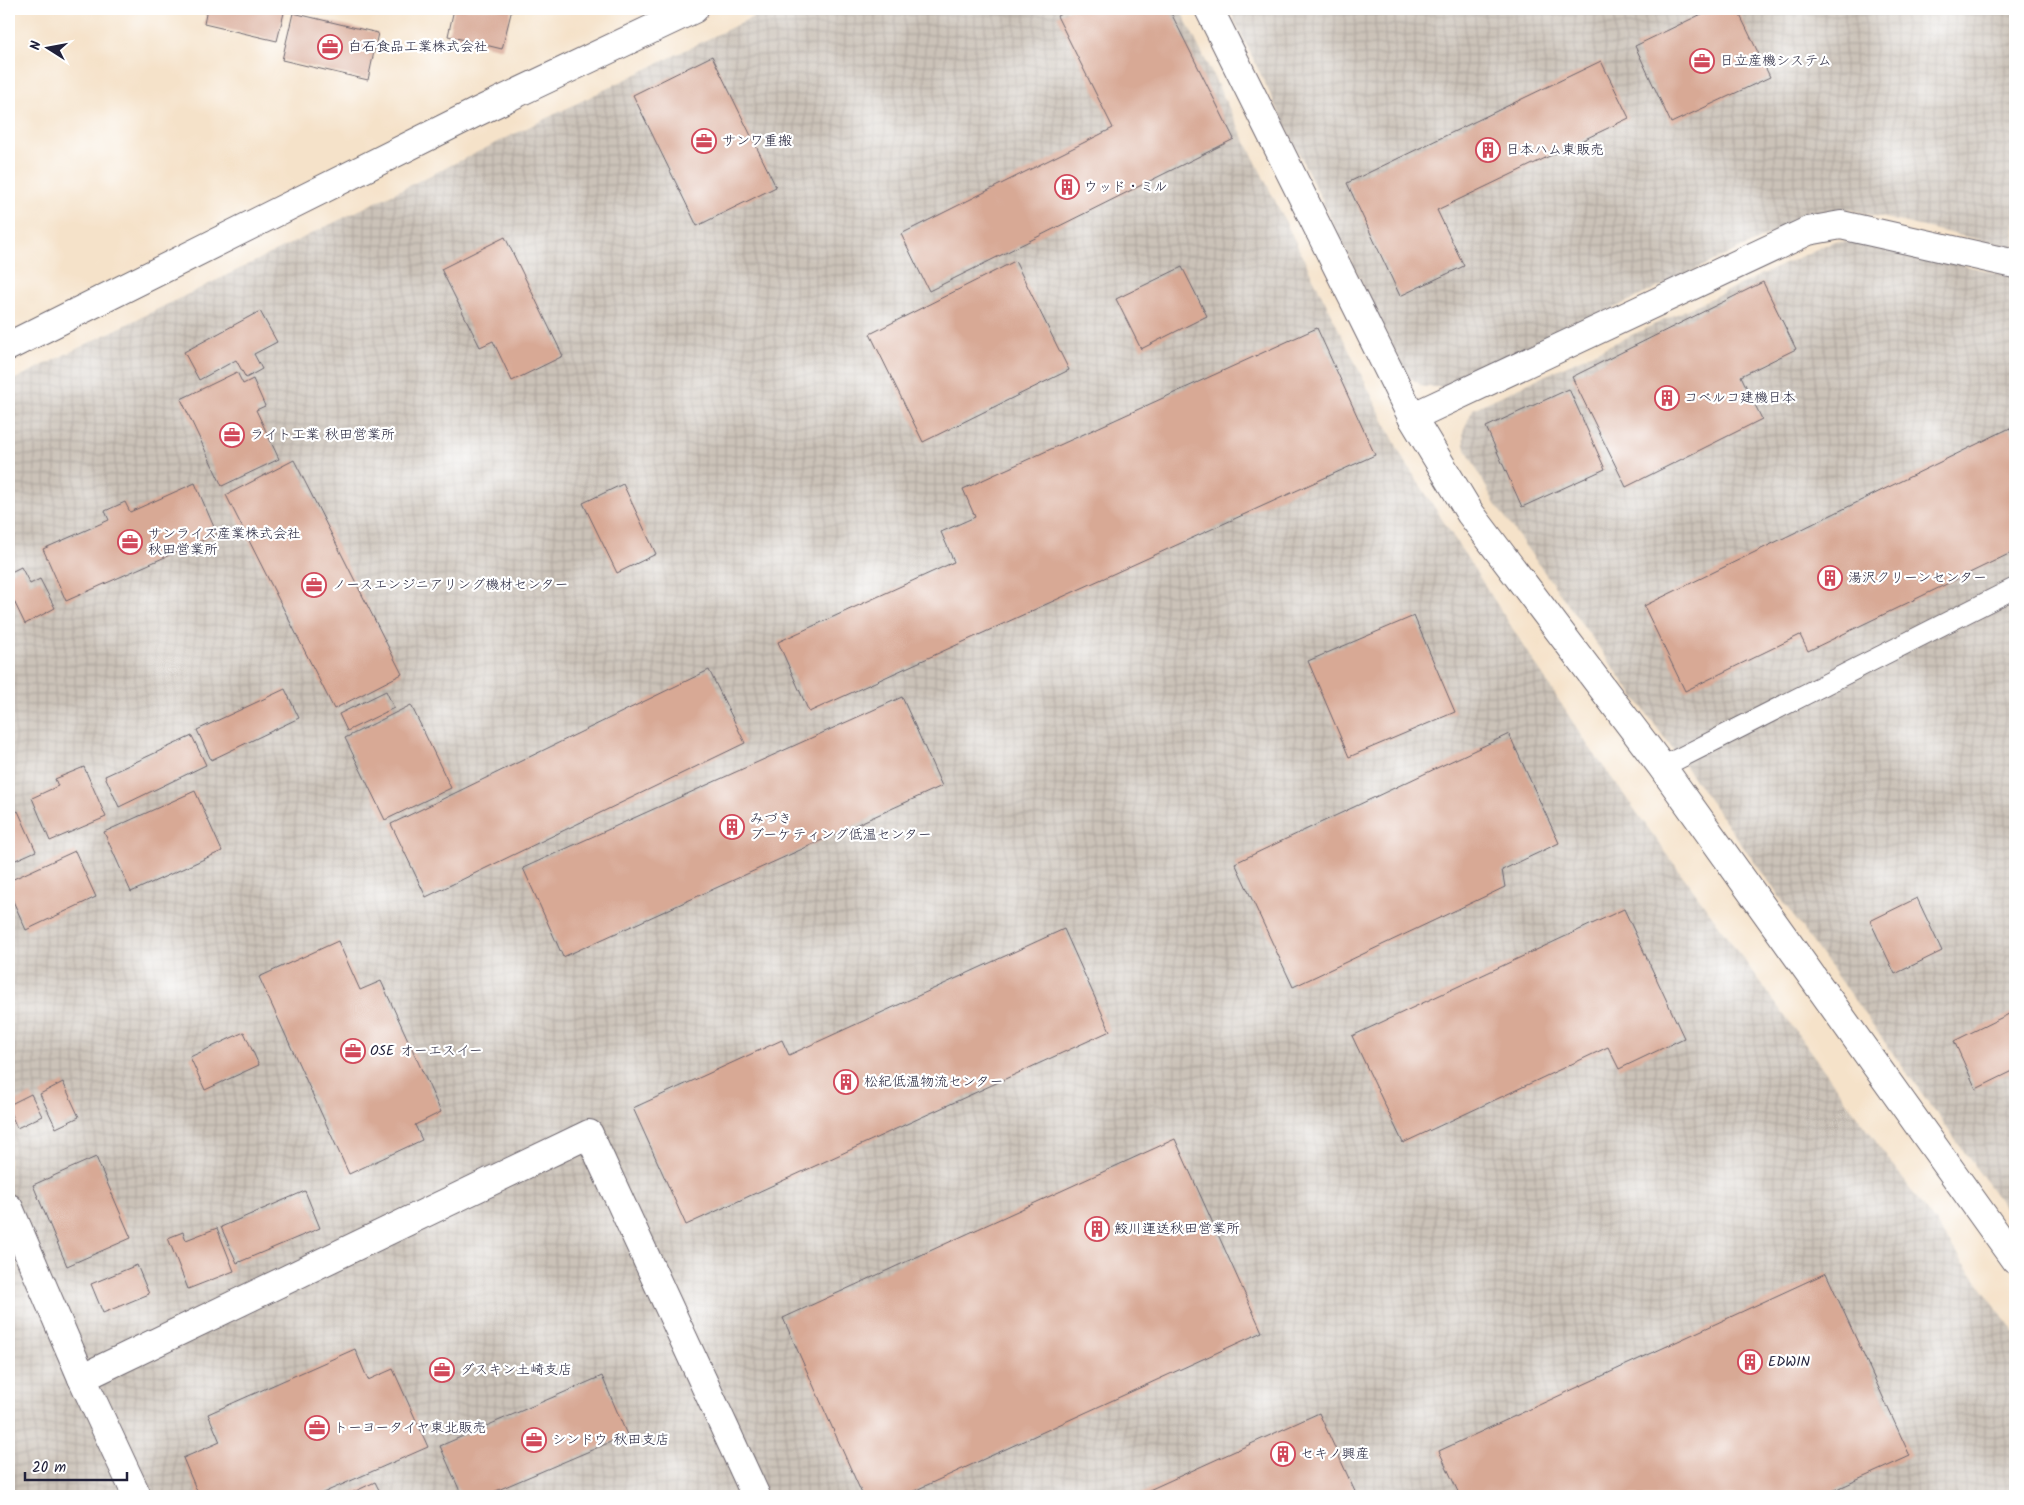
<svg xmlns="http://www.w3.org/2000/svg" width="2024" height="1505" font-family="Kalam,'Klee One',sans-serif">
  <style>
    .industrial { fill: url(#industrial-grid) }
    .building { fill: #d8a995 }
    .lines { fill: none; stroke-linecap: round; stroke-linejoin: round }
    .service-casing { stroke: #6c656d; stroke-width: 22 }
    .minor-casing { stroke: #6c656d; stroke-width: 30 }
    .tertiary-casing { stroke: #6c656d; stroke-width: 30 }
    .service { stroke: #fff; stroke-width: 20 }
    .minor { stroke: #fff; stroke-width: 28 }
    .tertiary { stroke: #fff; stroke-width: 28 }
    .labels { text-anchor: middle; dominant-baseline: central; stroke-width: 4.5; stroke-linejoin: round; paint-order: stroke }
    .poi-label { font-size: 14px; fill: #22223b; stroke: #fff; text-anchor: start }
  </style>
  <defs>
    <pattern id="industrial-grid" width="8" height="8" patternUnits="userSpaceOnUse" patternTransform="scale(1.25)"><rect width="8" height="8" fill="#cbc2b8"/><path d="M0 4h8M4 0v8" fill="none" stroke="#aea69f"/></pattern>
  </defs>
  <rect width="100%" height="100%" fill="#fff"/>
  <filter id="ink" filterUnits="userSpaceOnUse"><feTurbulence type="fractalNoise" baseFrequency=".02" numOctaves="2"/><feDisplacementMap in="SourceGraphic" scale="10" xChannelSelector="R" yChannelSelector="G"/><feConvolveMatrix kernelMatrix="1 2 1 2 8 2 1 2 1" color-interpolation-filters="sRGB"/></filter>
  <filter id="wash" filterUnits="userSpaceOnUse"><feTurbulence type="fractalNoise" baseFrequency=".0096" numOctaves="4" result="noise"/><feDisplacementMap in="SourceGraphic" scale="20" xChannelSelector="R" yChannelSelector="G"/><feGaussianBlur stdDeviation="1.12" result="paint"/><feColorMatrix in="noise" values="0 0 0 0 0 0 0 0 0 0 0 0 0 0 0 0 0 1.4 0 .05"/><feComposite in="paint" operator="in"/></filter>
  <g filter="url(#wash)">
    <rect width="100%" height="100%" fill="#f5e2c9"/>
    <path class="industrial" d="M769 9H1180L1402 457 1587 744 2015 1333V1496H9V382Z
      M1229 9H2015V248L1850 210 1820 211 1446 387H1424L1407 376Z
      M1834 241 1870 244 2015 277V1222L1495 504 1464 445 1463 431 1473 409Z"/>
    <g id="blocks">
      <path class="building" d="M207 9H285L277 41 204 24Z
        M454 9H512L502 49 448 36Z
        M1071 9H1169L1234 139 929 291 901 234 1113 128 1057 16Z
        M1712 9H1737L1770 77 1671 123 1635 46Z
        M293 13 378 33 368 80 282 60Z
        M712 56 776 187 697 226 633 95Z
        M1601 61 1629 118 1437 210 1464 266 1400 296 1347 183Z
        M505 237 563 356 512 381 493 341 480 347 441 269Z
        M1015 261 1069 370 923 442 870 334Z
        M1182 267 1207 316 1141 349 1116 299Z
        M1763 282 1796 349 1741 376 1762 419 1626 487 1572 377Z
        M260 311 277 342 254 354 262 369 246 378 236 360 199 380 184 352Z
        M1317 328 1375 455 809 712 778 642 954 562 941 532 975 517 963 489Z
        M237 372 243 384 253 379 265 406 256 410 279 459 222 486 181 399Z
        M1569 389 1605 469 1522 507 1486 427Z
        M2010 428 2015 440V551L1808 651 1800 635 1685 691 1644 606Z
        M294 460 402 674 334 709 226 495Z
        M195 483 217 534 66 601 43 549 109 520 105 511 125 502 130 512Z
        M623 484 656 554 617 573 583 503Z
        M21 567 30 584 40 579 55 608 25 624 9 591V573Z
        M1414 616 1455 712 1349 757 1308 661Z
        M709 670 745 743 426 897 391 824Z
        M285 689 299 718 211 760 197 730Z
        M386 691 394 708 347 731 339 714Z
        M902 697 942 786 563 957 523 868Z
        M411 705 451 788 385 820 345 738Z
        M1509 734 1559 843 1502 870 1505 887 1293 987 1235 863Z
        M192 736 206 765 119 807 105 776Z
        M84 767 106 817 50 841 32 798 58 786 55 779Z
        M195 791 222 851 131 892 104 832Z
        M18 811 36 851 9 863V816Z
        M75 851 96 897 26 930 9 892V881Z
        M1917 898 1942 951 1895 974 1870 921Z
        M1624 909 1684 1038 1619 1069 1608 1047 1403 1143 1352 1036Z
        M1064 929 1110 1031 686 1225 633 1108 782 1040 789 1055Z
        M338 941 360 990 381 981 441 1112 415 1125 422 1140 349 1174 259 977Z
        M2015 1011V1070L1976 1089 1954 1041Z
        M244 1032 259 1065 205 1090 190 1057Z
        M63 1082 79 1117 56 1128 40 1094Z
        M31 1094 42 1116 17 1128 9 1110V1105Z
        M1175 1139 1262 1332 903 1496H863L783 1318Z
        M96 1157 131 1238 67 1266 33 1185Z
        M305 1191 320 1228 237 1263 221 1227Z
        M217 1228 234 1271 188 1289 168 1238 183 1232 186 1240Z
        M137 1265 149 1294 103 1313 91 1284Z
        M1826 1273 1910 1456 1822 1496H1460L1439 1451Z
        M355 1349 368 1380 393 1369 428 1447 316 1496H199L183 1458 220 1442 208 1414Z
        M602 1376 627 1435 484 1496H462L440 1446Z
        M1319 1413 1357 1496H1136Z
        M375 1482 382 1496H345Z"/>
    </g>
  </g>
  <g filter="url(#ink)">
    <use href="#blocks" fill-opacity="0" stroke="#6c656d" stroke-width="1"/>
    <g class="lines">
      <defs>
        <path id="service" d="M1662 767 2015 588"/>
        <path id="minor" d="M1412 417 1808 231 1841 225 2015 264
          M137 1496 82 1378 589 1134 756 1496"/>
        <path id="tertiary" d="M1209 9 1412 417 1470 513 1662 767 2015 1260
          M9 346 475 113 694 9
          M9 1208 82 1378"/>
      </defs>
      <use href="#service" class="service-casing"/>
      <use href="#minor" class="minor-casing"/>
      <use href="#tertiary" class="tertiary-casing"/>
      <use href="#service" class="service"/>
      <use href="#minor" class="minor"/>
      <use href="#tertiary" class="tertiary"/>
    </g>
  </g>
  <defs>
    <symbol id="office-ring" viewBox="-11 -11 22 22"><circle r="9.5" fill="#fff" stroke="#d1495b" stroke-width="1.5"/><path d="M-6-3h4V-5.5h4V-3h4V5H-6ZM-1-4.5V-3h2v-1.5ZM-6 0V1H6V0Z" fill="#d1495b"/></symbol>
    <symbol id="building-ring" viewBox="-11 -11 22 22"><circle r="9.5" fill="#fff" stroke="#d1495b" stroke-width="1.5"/><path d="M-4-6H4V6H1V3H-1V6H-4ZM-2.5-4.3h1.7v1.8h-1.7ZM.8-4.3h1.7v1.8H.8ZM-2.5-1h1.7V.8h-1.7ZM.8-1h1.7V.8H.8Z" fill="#d1495b"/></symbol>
  </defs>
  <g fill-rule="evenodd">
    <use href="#office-ring" x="316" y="33" width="28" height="28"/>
    <use href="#office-ring" x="1688" y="47" width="28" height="28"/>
    <use href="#office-ring" x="690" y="127" width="28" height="28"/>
    <use href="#building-ring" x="1474" y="136" width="28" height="28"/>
    <use href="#building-ring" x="1053" y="173" width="28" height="28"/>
    <use href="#building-ring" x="1653" y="384" width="28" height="28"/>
    <use href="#office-ring" x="218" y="421" width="28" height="28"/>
    <use href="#office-ring" x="116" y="528" width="28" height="28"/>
    <use href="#building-ring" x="1816" y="564" width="28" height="28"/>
    <use href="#office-ring" x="300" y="571" width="28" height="28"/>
    <use href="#building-ring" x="718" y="813" width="28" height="28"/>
    <use href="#office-ring" x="339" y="1037" width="28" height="28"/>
    <use href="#building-ring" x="832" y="1068" width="28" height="28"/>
    <use href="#building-ring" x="1083" y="1215" width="28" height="28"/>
    <use href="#building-ring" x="1736" y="1348" width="28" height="28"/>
    <use href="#office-ring" x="428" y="1356" width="28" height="28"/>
    <use href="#office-ring" x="303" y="1414" width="28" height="28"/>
    <use href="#office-ring" x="520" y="1426" width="28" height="28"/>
    <use href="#building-ring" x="1269" y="1440" width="28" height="28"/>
  </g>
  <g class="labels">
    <g class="poi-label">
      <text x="348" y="47">白石食品工業株式会社</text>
      <text x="1720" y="61">日立産機システム</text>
      <text x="722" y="141">サンワ重搬</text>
      <text x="1506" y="150">日本ハム東販売</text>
      <text x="1084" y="187">ウッド・ミル</text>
      <text x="1684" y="398">コベルコ建機日本</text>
      <text x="250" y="435">ライト工業 秋田営業所</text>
      <text x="148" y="534">サンライズ産業株式会社<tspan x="148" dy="16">秋田営業所</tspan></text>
      <text x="1848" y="578">湯沢クリーンセンター</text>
      <text x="332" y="585">ノースエンジニアリング機材センター</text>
      <text x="750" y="819">みづき<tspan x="750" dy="16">ブーケティング低温センター</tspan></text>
      <text x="370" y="1051">OSE オーエスイー</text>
      <text x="864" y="1082">松紀低温物流センター</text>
      <text x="1114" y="1229">鮫川運送秋田営業所</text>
      <text x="1768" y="1362">EDWIN</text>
      <text x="460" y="1370">ダスキン土崎支店</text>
      <text x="334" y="1428">トーヨータイヤ東北販売</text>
      <text x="552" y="1440">シンドウ 秋田支店</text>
      <text x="1300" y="1454">セキノ興産</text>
    </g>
  </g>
  <rect width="2024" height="1505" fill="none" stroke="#fff" stroke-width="30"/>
  <g transform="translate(48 48) rotate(281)" stroke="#ffffff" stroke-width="4" paint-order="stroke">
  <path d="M0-4L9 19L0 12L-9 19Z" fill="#22223b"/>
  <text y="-8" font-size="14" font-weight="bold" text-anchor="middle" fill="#22223b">N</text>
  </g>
  <path d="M25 1472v8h102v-8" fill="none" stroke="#22223b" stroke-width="2.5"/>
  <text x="32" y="1472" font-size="15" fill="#22223b" stroke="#ffffff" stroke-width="4" paint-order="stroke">20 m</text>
</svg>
